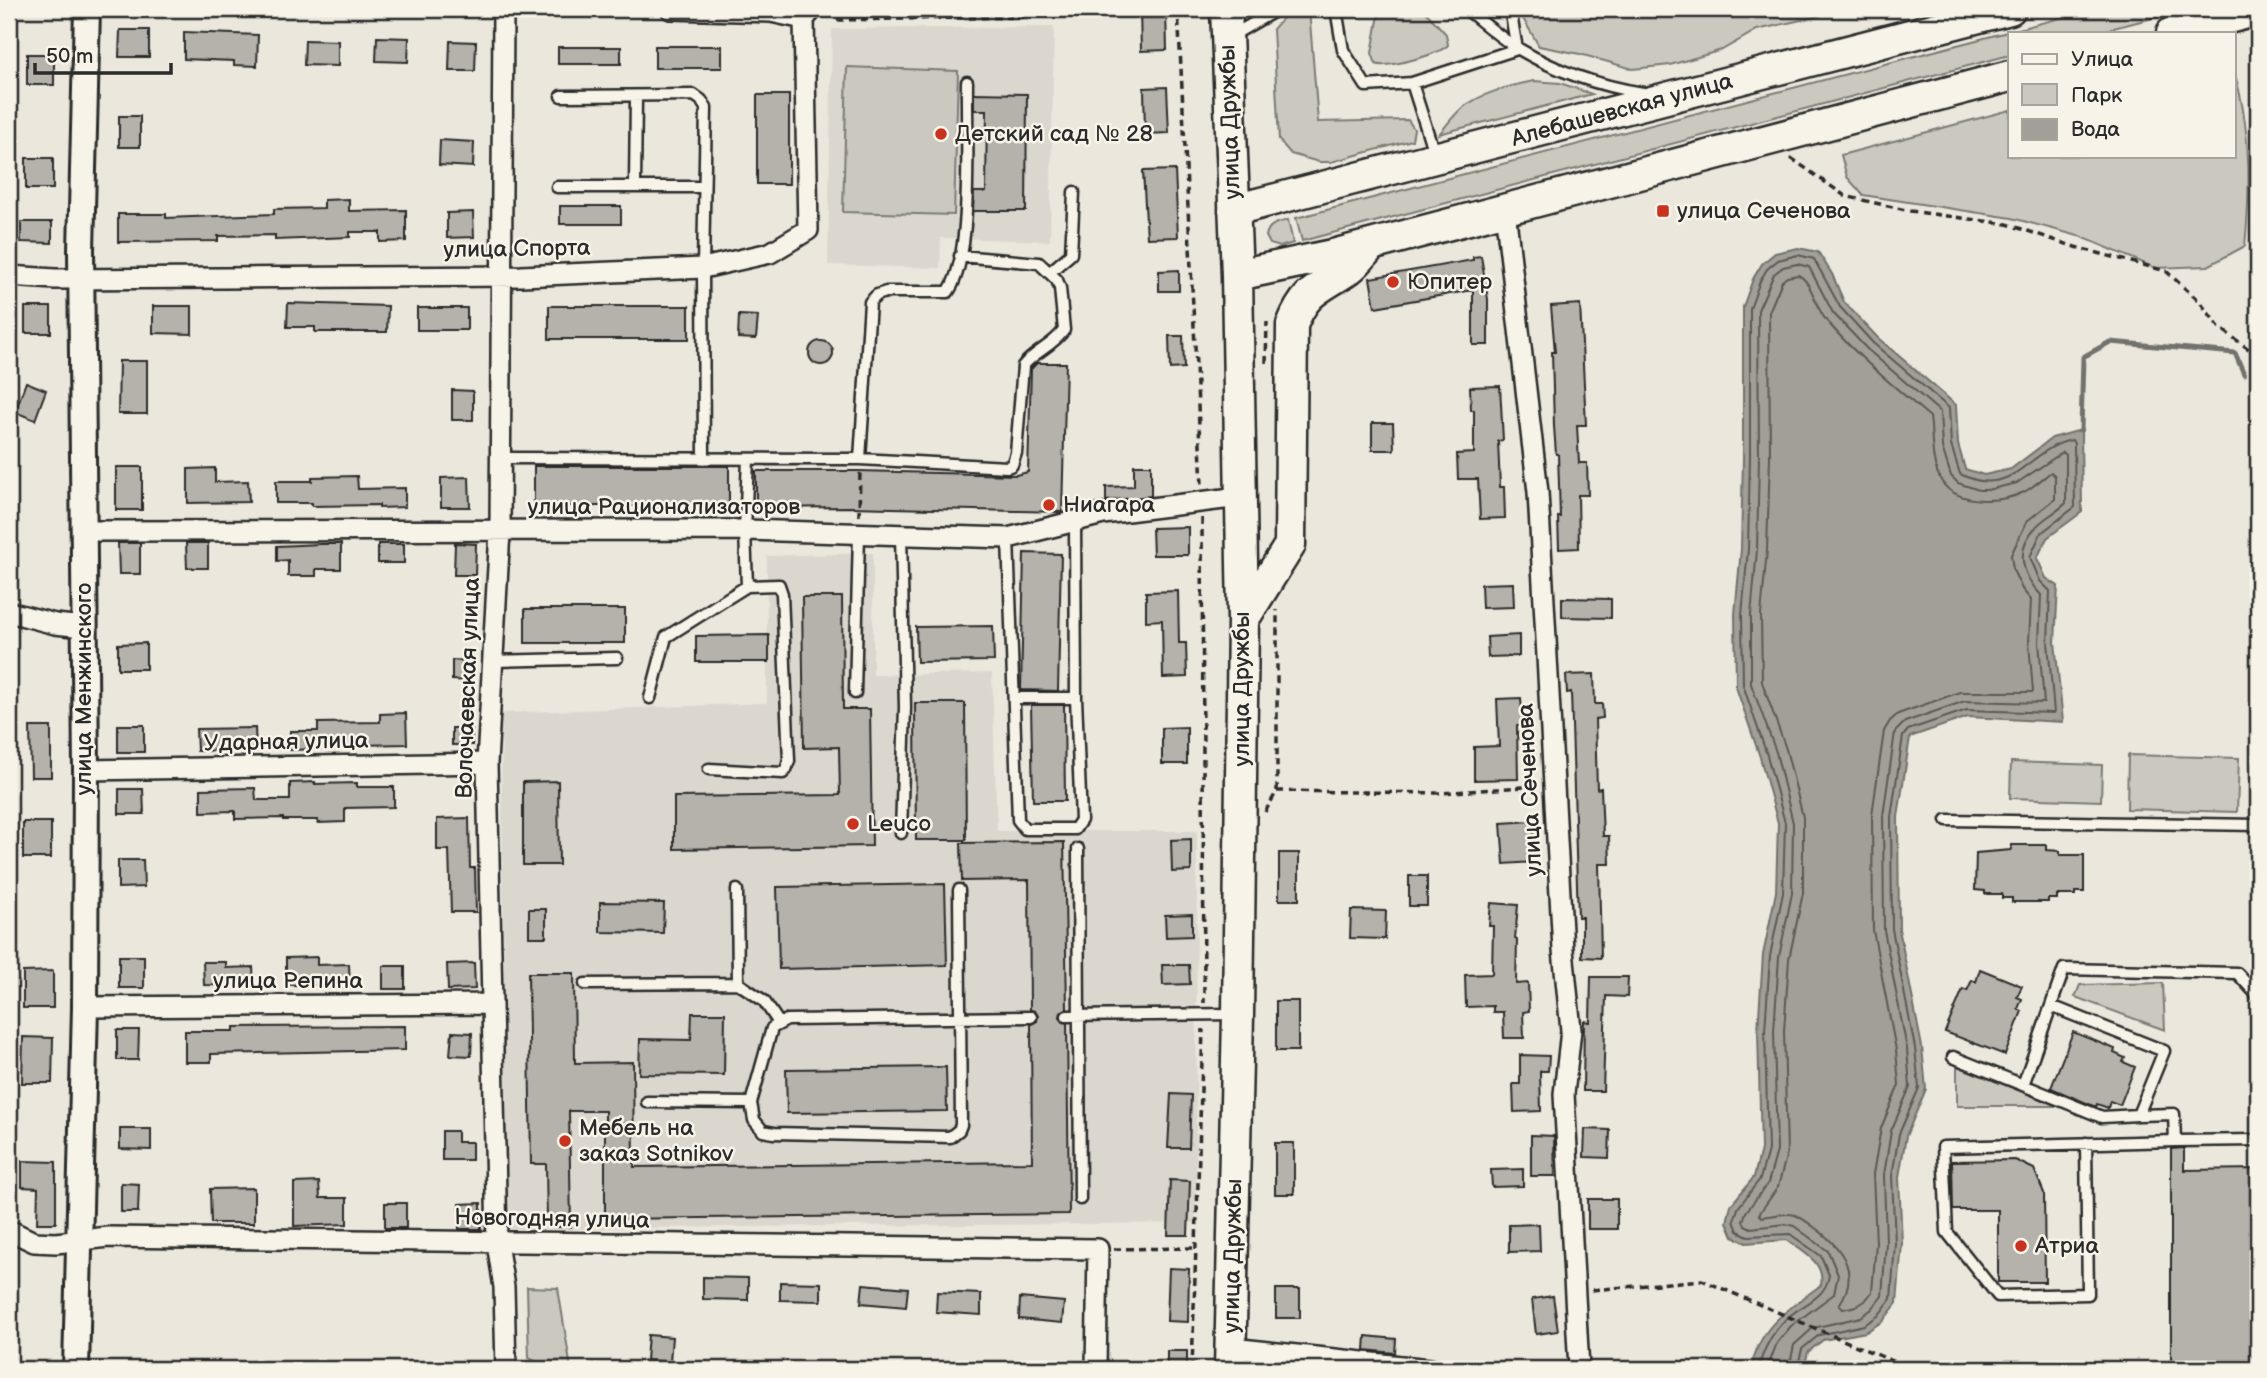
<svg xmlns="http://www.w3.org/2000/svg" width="2267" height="1378" font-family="'Balsamiq Sans',sans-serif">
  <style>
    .built { fill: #dbd7ce }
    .green { fill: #cbc8bf; stroke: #7b7a75; stroke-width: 2 }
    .water { fill: #a29f98; stroke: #72716c; stroke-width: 2 }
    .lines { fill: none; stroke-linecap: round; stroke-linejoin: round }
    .shore { stroke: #5b5957; stroke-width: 2 }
    .stream { stroke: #72716c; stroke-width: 5 }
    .building { fill: #b5b2ab; stroke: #2b2b2b; stroke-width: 2 }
    .service-casing { stroke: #2b2b2b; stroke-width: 15 }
    .minor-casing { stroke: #2b2b2b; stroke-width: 24 }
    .tertiary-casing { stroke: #2b2b2b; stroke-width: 30 }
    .primary-casing { stroke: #2b2b2b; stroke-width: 35 }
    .path { stroke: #2b2b2b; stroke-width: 3.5; stroke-dasharray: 7 5; stroke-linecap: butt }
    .service { stroke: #f7f3e8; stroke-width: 10 }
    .minor { stroke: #f7f3e8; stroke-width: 19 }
    .tertiary { stroke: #f7f3e8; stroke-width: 24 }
    .primary { stroke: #f7f3e8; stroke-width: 30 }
    .poi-dot { fill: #c8321e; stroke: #f7f3e8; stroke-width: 2.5 }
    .labels { text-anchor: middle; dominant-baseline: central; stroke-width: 5; stroke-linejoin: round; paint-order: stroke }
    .street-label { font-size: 23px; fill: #2b2b2b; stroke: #f7f3e8 }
    .poi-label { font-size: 23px; fill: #2b2b2b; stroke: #f7f3e8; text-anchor: start }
  </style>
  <rect width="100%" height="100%" fill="#ebe7dd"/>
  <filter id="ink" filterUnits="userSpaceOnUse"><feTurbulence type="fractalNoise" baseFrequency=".0143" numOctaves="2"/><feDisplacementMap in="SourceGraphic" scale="14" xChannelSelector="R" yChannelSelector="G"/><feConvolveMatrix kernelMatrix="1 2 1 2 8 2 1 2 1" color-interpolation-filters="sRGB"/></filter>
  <g filter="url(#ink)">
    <path class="built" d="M1054 27 1050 241 941 238 940 268 828 265 832 29Z
      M873 553V675L992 673 997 831H1197L1196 1223 507 1229 501 713 767 703V556Z"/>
    <path class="green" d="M1291 9H1309L1318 122 1408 120 1414 129 1412 140 1331 162H1319L1291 154 1279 140 1273 29Z
      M1380 9H1423L1446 34 1448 45C1440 54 1386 69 1376 64L1372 53Z
      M1520 9H1806L1819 16 1757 30 1722 50 1670 65 1633 69 1580 54 1539 46 1521 15Z
      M2095 9H2188L2094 33H2010V55L1302 241 1296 218Z
      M847 67 958 71 954 215 843 212Z
      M2234 71C2251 127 2251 188 2245 246L2208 266 2155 268 2082 237 2012 218 1863 195 1847 177 1841 155 2010 110V156H2234Z
      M1534 81 1560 83 1592 94 1439 134C1446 126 1453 116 1461 109 1481 93 1509 86 1534 81Z
      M1288 220 1293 243 1280 247 1270 244 1266 236C1268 224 1277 223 1288 220Z
      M2128 755 2239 758 2237 812 2127 809Z
      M2011 762 2102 765 2101 801 2010 798Z
      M2163 983 2165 1030 2075 997 2080 985Z
      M1957 1066 2058 1106H1957Z
      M527 1287 558 1288 571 1369H550L529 1358Z"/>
    <path class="water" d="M1798 248 1818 252 1832 274 1844 302 1878 338 1956 405 1958 444 1965 469 1984 475 2011 469 2052 438 2081 430 2082 512 2047 538 2037 558 2046 578 2058 586 2055 642 2063 722 1968 717 1910 737 1898 817 1899 929 1922 1047 1926 1089 1906 1136 1899 1177 1902 1243 1897 1303 1883 1321 1866 1332 1823 1340 1808 1352 1804 1369H1751C1759 1326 1788 1309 1821 1285 1825 1262 1803 1252 1787 1240L1746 1243 1733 1236 1727 1222 1731 1205 1754 1177 1761 1149 1758 1031 1763 955 1776 892 1778 823 1760 757 1736 687 1735 614 1741 549 1743 457V307L1753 279 1762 264 1775 253Z"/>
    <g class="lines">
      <path class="shore" d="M1798 275C1813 282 1815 308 1826 320 1857 357 1894 386 1930 417 1933 438 1930 463 1942 482 1957 505 2002 503 2024 492 2033 487 2042 479 2051 472L2055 476V499L2027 521 2011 555 2013 570 2022 589 2031 600 2029 642 2033 692H1960L1898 714 1890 721 1884 731 1872 815 1873 930 1896 1050 1899 1085 1881 1128 1873 1174 1876 1243 1872 1292 1865 1301 1857 1306 1843 1309 1839 1305C1860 1274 1844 1250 1818 1230 1811 1225 1803 1218 1795 1215 1784 1212 1772 1216 1762 1217L1759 1214 1778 1187 1787 1153 1784 1031 1789 959 1803 893V817L1786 749 1762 682 1761 615 1767 550 1770 457 1769 312 1782 281 1787 277Z
        M1758 1369C1763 1351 1771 1334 1784 1321 1800 1304 1826 1300 1829 1275L1821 1256 1790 1234 1748 1236 1738 1231 1734 1221 1738 1208 1760 1179 1768 1150 1765 1031 1770 956 1783 893 1785 823 1767 755 1743 685 1742 615 1748 549 1750 457V309L1760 281 1767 269 1778 260 1798 255 1814 259 1840 307 1873 343 1949 408 1951 445 1960 474C2014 501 2028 448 2072 440L2074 444 2075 507 2041 533 2030 557 2040 581 2050 591 2048 642 2054 713 1967 710 1908 730 1903 736 1891 817 1892 929 1915 1048 1919 1088 1899 1134 1892 1176 1895 1243 1891 1299 1878 1316 1864 1325 1819 1335 1802 1349 1797 1369
        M1767 1369 1777 1343 1791 1326 1834 1294 1838 1275 1828 1251 1794 1226 1786 1224 1751 1228 1745 1225 1743 1221 1746 1212 1768 1183 1777 1151 1774 1031 1779 957 1792 893 1793 823 1776 752 1751 684V615L1757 550 1759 457 1758 310 1774 274 1783 267 1797 264 1809 267 1833 313 1867 349 1940 412 1942 447 1951 476 1958 483 1979 490H1987L2017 483 2063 452 2066 455V503C2058 512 2044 517 2036 527 2014 549 2022 576 2041 595L2039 642 2044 703 1965 701 1905 722 1895 732 1883 816 1884 930 1907 1049 1910 1087 1891 1131 1884 1175 1886 1243 1882 1296 1872 1309 1861 1317 1813 1328 1794 1345 1789 1369"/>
      <path class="stream" d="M2081 430 2083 357 2110 342 2235 353 2244 374"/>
    </g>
    <path class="building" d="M1140 9H1166L1167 50 1141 51Z
      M120 30H149V57H119Z
      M184 32 258 35 257 66 234 65V61L184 59Z
      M377 37 409 38 408 62 376 61Z
      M305 40 338 41V66L304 65Z
      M450 41 476 42 475 71H449Z
      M655 46H722V68H655Z
      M558 47H621V64H558Z
      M27 54H54V85H27Z
      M1167 87 1169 133 1145 134 1144 88Z
      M974 93 1027 94 1026 211H973L974 192H986L987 110H974Z
      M757 95H789V184H757Z
      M119 116H140V147H119Z
      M440 140 474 142 473 167 439 165Z
      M26 158H53V189H26Z
      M1175 170 1178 237 1147 238 1143 171Z
      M349 199V211L406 210V241L380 242V232H350V237L301 239 275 240V235L218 236V241L118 242V214H166V218L274 214V209L324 208V200Z
      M560 206H621V224H560Z
      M473 212 474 237 447 238V213Z
      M21 222H52V243L21 242Z
      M1481 256 1488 299V345H1473V290L1375 307 1370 278 1473 260V257Z
      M1179 270V291H1159V271Z
      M288 303 388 306 387 332H315V327H287Z
      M1580 304 1586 425H1577L1579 463H1587L1588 495H1578L1579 548 1559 549 1558 517H1560L1558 454H1556L1554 426 1552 352H1555L1551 306Z
      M153 306H192V334L153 333Z
      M549 306H689V339H549Z
      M25 307H51V333H25Z
      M417 308H467V330H417Z
      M739 315 758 316 756 339 738 338Z
      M1169 336H1183L1184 368 1170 369Z
      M809 353a12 12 0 1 1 24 0a12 12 0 1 1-24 0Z
      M119 361H147V414H118Z
      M1037 363H1066L1062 512 850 507 756 508V471H859L1016 475 1028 472 1031 369Z
      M26 382 46 390 35 420 15 412Z
      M1500 386 1503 440 1498 441 1500 487H1504L1505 518 1480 519 1478 479H1458L1457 454 1474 453V410H1471L1470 387Z
      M452 390 473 391V420H452Z
      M1372 423H1393L1394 450H1372Z
      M1134 465H1151V496L1106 501V487L1134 486Z
      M534 466H729V506H534Z
      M116 467H142V510H116Z
      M215 468V482L248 481 249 502 188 503V469Z
      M357 476 358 489 405 488V507L379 508V505L312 506V503H276V481H312V477Z
      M469 477 470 507H441V478Z
      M1188 527V555H1153L1152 528Z
      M118 543H140V574H119Z
      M186 543H208V568H187Z
      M455 543 476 544 475 575H454Z
      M321 544H341V569H316V576H288V560L277 561V546Z
      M378 544H404V563H378Z
      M1024 553 1061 554 1058 691 1021 690Z
      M1513 583 1514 607 1482 608 1481 584Z
      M1178 591 1179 643H1186L1187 677 1163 678 1162 620 1146 621V592Z
      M802 597H842L843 709H870L872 846 674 849V797L840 795 839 747 804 748Z
      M1562 598 1611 599V618L1562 617Z
      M525 609H625V643H525Z
      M993 626 994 661 917 662 916 627Z
      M769 635V662H696V636Z
      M1519 635V656L1488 657 1487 637Z
      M146 643V669H118V644Z
      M452 660 473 661 472 681 452 680Z
      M1594 674 1595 704H1602L1603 718 1595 719 1597 789 1601 788 1603 836H1609L1610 864H1599L1601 958 1582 957V917H1578L1571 692 1567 693 1566 675Z
      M1521 698 1523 725 1517 726 1518 779 1474 780V747L1499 746 1497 699Z
      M915 703H965L966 840H916Z
      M1031 705H1064L1065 801H1033Z
      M406 713 407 744 357 745V748L290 750V731H318V723L380 722V714Z
      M118 725H144V752H118Z
      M30 727H51V777H31Z
      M1187 727V764H1162V728Z
      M255 728 256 749 197 751 196 729Z
      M452 728H472V745H452Z
      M558 781 559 865H523V782Z
      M315 782V784L357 783V787H394V807L345 808V822L318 823V820H283V818L235 819V811L201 812V789L255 788 256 800H290V783Z
      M119 789H143L144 814H119Z
      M469 818 470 868H475L476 912H451L449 850H437V819Z
      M1533 821 1535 862 1504 864 1501 823Z
      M23 822H51V858H23Z
      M1191 839V871L1172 872 1171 840Z
      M1064 842 1067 1009 1061 1012 1060 1017 1063 1022 1067 1023 1069 1214 605 1219V1111H569L571 1227H547L546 1164H531L528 973H574L575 1063 633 1062 634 1167 1032 1162 1031 1024 1037 1021 1038 1016 1035 1011 1030 1010 1029 880 962 881 961 843Z
      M2011 845H2047V850L2060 851V855H2084V892H2075V895H2057V899H2048V902H2012V898H2002V894H1985V891L1975 890 1976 853 2011 850Z
      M1279 853H1299V900H1279Z
      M118 860H143L144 887 118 888Z
      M1409 876H1427V906H1409Z
      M945 884 947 965 779 969 777 887Z
      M600 902 664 903 663 933 600 932Z
      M1491 903 1518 905 1515 939 1517 940 1516 984 1528 983 1529 1011 1523 1012 1524 1038H1504L1503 1012H1493V1006L1466 1007 1465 975 1492 974 1493 926H1489Z
      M529 909H546V937H529Z
      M1351 910 1386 911 1385 939 1350 938Z
      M1192 914V936L1166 937 1165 915Z
      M119 956H144V988H119Z
      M317 957V965L349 964 350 988H324V985H286V958Z
      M203 962H226V968L253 967 254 986 204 985Z
      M474 963 475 989 448 990 447 964Z
      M1162 965H1189L1190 984 1163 985Z
      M383 966H405V989H383Z
      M1980 969 2022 986 2017 997 2022 999 2018 1009 2022 1011 2005 1055 1945 1032 1963 989 1967 991 1972 980 1976 982Z
      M53 971V1008H23V972Z
      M1591 977H1628L1627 997 1606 996 1603 1091H1583L1584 1021 1590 1022Z
      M1276 1001H1298V1051H1276Z
      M692 1013H725L724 1075 639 1074 640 1039 691 1040Z
      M405 1026V1050L211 1054V1062H185V1031H234V1027Z
      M117 1030H139L138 1060H117Z
      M452 1032 472 1033 471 1056 450 1055Z
      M2073 1032 2115 1049 2114 1053 2125 1058 2123 1062 2135 1067 2120 1105 2110 1101 2108 1108 2097 1104 2096 1107 2051 1088Z
      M23 1037 53 1038 52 1083H22Z
      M1520 1055 1549 1056 1548 1071H1540L1541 1111 1514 1112 1513 1084H1520Z
      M946 1067 947 1111 787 1113 786 1069Z
      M1171 1094 1191 1095 1189 1148H1168Z
      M120 1129H151V1150L120 1149Z
      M1585 1129 1610 1130 1609 1158 1584 1157Z
      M442 1131H457V1142H472V1160H442Z
      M1531 1135 1554 1136 1555 1176H1531Z
      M1275 1143H1294V1194H1275Z
      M2184 1148V1170L2258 1169V1369H2171V1149Z
      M2015 1160 2034 1169 2044 1193 2045 1282H1998V1210H1953L1952 1161Z
      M22 1161 56 1162V1223H37L38 1188 22 1187Z
      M1523 1169V1186L1492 1187 1491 1170Z
      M1170 1180 1190 1181 1188 1235H1168Z
      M319 1182 320 1198H347V1224L294 1226V1183Z
      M121 1183 139 1184 138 1212H121Z
      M254 1188V1223H211L210 1189Z
      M1588 1199H1617V1229H1588Z
      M385 1203H406V1228H385Z
      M481 1203V1229H459V1204Z
      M1539 1224 1540 1251 1509 1252V1225Z
      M1169 1268 1189 1269 1188 1322 1167 1321Z
      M703 1277 748 1278V1300L703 1299Z
      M780 1282 821 1283V1301L780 1300Z
      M863 1284 908 1288 906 1307 861 1303Z
      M1276 1289H1300V1318H1276Z
      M937 1292 981 1294V1315L936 1312Z
      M1553 1296 1558 1331 1536 1334 1532 1299Z
      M1020 1298 1064 1302 1062 1323 1019 1319Z
      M648 1335 672 1337 670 1362 646 1360Z
      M1366 1336 1396 1339 1395 1353 1365 1350Z
      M1167 1351H1187V1369H1167Z"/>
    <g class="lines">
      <defs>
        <path id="service" d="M1336 9 1343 50 1366 86 1412 83 1517 49 1510 9
          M1466 9C1483 22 1500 38 1519 49 1556 71 1600 86 1643 93
          M1233 35 1278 9
          M1412 83 1435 156
          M561 96 694 95 701 100 706 108 703 268 704 459
          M557 187H703
          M635 187 636 96
          M1050 272 1071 254 1074 192
          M502 458 860 459 1007 467 1012 465 1016 453 1023 366C1035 351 1053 346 1064 330L1060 288 1057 280 1039 263 960 256
          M860 459 870 302 877 295 886 292H948C974 257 966 130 967 82
          M1008 538 1018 820 1025 829H1075L1081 820 1076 698 1075 522
          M492 661 617 658
          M855 693 859 534
          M650 698 666 637 747 586 745 530 748 459
          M1014 698H1076
          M709 769 783 773 786 770 789 761 782 594 779 585 747 586
          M1947 820 2258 825
          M901 833 905 707 901 535
          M1078 849 1080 1199
          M737 890 738 983
          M585 984 738 983 764 1001 779 1023
          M1067 1016 1234 1014
          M1953 1057 2023 1085 2064 969 2237 973 2258 996
          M2023 1085 2102 1117 2138 1115 2164 1051 2051 1006
          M647 1102 751 1103 772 1028 787 1020 1031 1017
          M751 1103 754 1120 763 1131 774 1133 950 1137 959 1130 961 1125 959 890
          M2138 1115 2174 1114 2175 1141 2258 1140
          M2086 1143 2088 1294 1998 1296 1947 1232 1943 1147 2175 1141"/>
        <path id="minor" d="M503 9 500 531 487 763 497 1243 504 1287 506 1369
          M671 9 771 12 804 19 812 10
          M1505 210 1538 492 1563 950 1571 1030 1564 1094 1579 1369
          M9 276 55 279 521 276 703 268 770 253 808 230 804 19
          M83 531 745 530 1008 538 1103 514 1240 497
          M9 612 55 624 84 627
          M86 770 487 763
          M85 1007 491 1004
          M9 1230 34 1242 56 1243 108 1237 1098 1249 1096 1369
          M1231 1348 1430 1369"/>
        <path id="tertiary" d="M76 1369 85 1007 86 770 81 250 87 9"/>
        <path id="primary" d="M1226 9 1237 275 1243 620 1238 1015 1230 1369
          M2172 33 2258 10
          M1234 210 2010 9
          M1237 275 1333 255 2010 76
          M1243 620 1290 545 1292 325C1306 289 1320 289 1349 269 1356 264 1362 256 1368 249"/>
      </defs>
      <use href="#service" class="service-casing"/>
      <use href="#minor" class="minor-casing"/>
      <use href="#tertiary" class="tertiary-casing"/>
      <use href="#primary" class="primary-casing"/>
      <path class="path" d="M914 9 918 18
        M1178 9 1202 485
        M837 20 1025 17 1024 9
        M1791 158 1845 196 1910 211 2007 224 2075 247 2166 271 2200 302 2219 327 2258 356
        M1266 363 1267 322
        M859 516 860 471
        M1202 518 1204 1003
        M1277 791 1440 793 1537 786
        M1265 812 1277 791V610
        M1114 1249 1194 1248
        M1592 1290 1702 1280 1911 1369
        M1192 1369 1203 1029"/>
      <use href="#service" class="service"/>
      <use href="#minor" class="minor"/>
      <use href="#tertiary" class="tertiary"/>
      <use href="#primary" class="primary"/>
    </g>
  </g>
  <g class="poi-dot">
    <circle cx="941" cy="134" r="7"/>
    <rect x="1656" y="204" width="14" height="14" rx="3.5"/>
    <circle cx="1393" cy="282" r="7"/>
    <circle cx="1049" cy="505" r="7"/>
    <circle cx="853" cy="824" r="7"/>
    <circle cx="565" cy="1141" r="7"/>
    <circle cx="2021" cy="1246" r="7"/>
  </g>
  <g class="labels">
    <g class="street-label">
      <text transform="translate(1622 110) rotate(-15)">Алебашевская улица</text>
      <text transform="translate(1230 122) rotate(-92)">улица Дружбы</text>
      <text transform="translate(517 249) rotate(-1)">улица Спорта</text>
      <text x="664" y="507">улица Рационализаторов</text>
      <text transform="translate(468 688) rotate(-88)">Волочаевская улица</text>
      <text transform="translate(84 689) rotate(-90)">улица Менжинского</text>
      <text transform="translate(1242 689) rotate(-90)">улица Дружбы</text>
      <text transform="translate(286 742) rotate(-1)">Ударная улица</text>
      <text transform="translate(1530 790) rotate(-93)">улица Сеченова</text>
      <text x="288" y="981">улица Репина</text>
      <text transform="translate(552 1219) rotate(1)">Новогодняя улица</text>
      <text transform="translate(1233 1256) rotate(-89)">улица Дружбы</text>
    </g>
    <g class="poi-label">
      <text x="955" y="134">Детский сад № 28</text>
      <text x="1677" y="211">улица Сеченова</text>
      <text x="1407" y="282">Юпитер</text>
      <text x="1063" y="505">Ниагара</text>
      <text x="867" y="824">Leuco</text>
      <text x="579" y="1128">Мебель на<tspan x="579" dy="26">заказ Sotnikov</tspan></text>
      <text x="2035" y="1246">Атриа</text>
    </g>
  </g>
  <rect width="2267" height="1378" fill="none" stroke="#f7f3e8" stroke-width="35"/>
  <rect x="18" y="18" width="2232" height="1343" fill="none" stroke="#2b2b2b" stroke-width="2.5" filter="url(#ink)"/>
  <rect x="2008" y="32" width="228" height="126" fill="#f7f3e8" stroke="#a5a39c" stroke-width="2"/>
  <rect x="2022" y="54" width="35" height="10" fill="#f7f3e8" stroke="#a5a39c" stroke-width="2"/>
  <text x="2071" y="66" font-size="21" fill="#2b2b2b">Улица</text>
  <rect x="2022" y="84" width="35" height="21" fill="#cbc8bf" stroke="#a5a39c" stroke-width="2"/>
  <text x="2071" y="102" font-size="21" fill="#2b2b2b">Парк</text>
  <rect x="2022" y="119" width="35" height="21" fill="#a29f98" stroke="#a5a39c" stroke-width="2"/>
  <text x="2071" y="136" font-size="21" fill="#2b2b2b">Вода</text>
  <path d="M35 63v10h136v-10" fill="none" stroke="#2b2b2b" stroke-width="3.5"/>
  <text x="46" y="63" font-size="21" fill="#2b2b2b" stroke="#f7f3e8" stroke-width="5" paint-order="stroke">50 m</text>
</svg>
